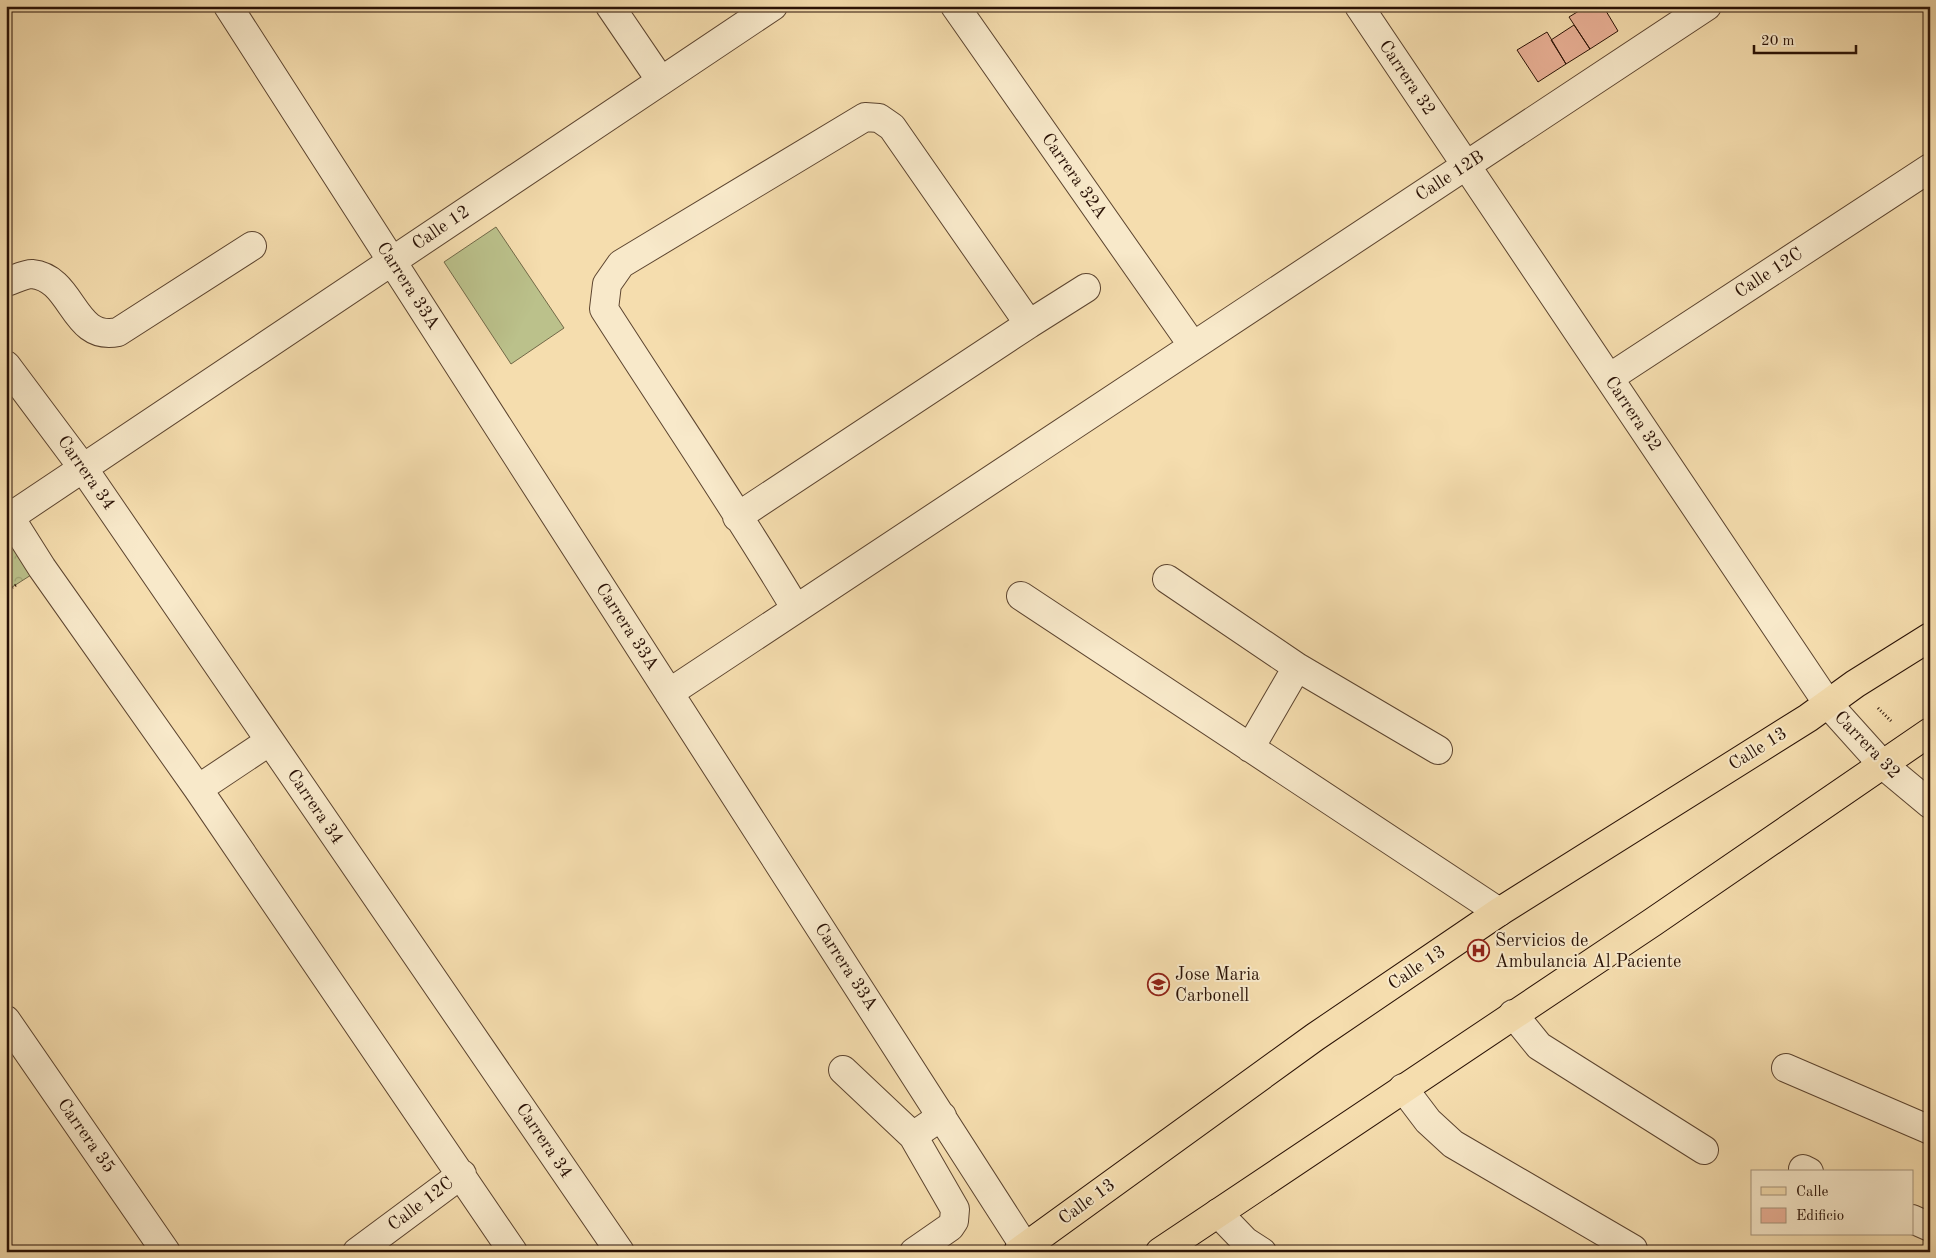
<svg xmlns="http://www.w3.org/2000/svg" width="1936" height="1258" font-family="'Old Standard TT',serif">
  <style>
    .park { fill: url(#park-crowns); stroke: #726948 }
    .pitch { fill: #bbc18b; stroke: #726948 }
    .building { fill: #ebb298; stroke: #291105 }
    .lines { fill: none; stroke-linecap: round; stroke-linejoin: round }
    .minor-casing { stroke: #5c442f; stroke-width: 30 }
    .major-casing { stroke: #291105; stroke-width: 30 }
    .path { stroke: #291105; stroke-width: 3; stroke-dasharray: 1 2.5; stroke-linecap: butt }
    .minor { stroke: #f8e9ca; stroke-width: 28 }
    .major { stroke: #f5ddae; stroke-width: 28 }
    .labels { text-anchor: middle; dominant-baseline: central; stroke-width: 4; stroke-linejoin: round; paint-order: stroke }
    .street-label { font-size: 18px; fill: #291105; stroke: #f8e9ca }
    .poi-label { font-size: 18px; fill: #291105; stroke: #f8e9ca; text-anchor: start }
  </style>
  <defs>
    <pattern id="park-crowns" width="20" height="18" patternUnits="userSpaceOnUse" patternTransform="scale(1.25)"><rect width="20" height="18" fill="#bbc18b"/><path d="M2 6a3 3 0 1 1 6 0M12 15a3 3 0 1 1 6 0" fill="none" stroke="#a1a576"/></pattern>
  </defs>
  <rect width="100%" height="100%" fill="#f5ddae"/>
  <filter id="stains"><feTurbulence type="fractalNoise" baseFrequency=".004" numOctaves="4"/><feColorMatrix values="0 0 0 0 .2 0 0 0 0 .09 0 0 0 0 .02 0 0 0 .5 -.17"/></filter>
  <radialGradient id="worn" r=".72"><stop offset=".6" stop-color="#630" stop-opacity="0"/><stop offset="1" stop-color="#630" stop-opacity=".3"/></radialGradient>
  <path class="park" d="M6 511 42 568 6 591Z"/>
  <path class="pitch" d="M496 227 564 328 511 364 444 262Z"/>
  <path class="building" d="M1587 6H1603L1618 31 1590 49 1569 17Z
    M1574 25 1590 49 1566 64 1551 40Z
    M1547 32 1566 64 1538 82 1517 50Z"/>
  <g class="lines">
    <defs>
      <path id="minor" d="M228 6 1025 1247
        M610 6 661 81
        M955 6 1193 346
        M1359 6 1828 704 1882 764 1930 804
        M6 282C13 280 25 274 32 274 74 278 72 342 118 332L252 246
        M1029 324 1086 288
        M6 365 83 468 620 1252
        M1609 378 1930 168
        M6 511 42 568 198 789 513 1252
        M10 517 773 6
        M737 517 1029 324 892 127 879 118 865 117 621 264 607 284 604 309C668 409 735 507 796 609
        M1167 579 1297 667 1438 750
        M1021 596 1499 912
        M669 693 1707 6
        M1250 748 1297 667
        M198 789 270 741
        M1513 1014 1539 1046 1704 1150
        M6 1020 166 1252
        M1786 1068 1930 1130
        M843 1070 913 1136
        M1403 1088 1428 1121 1453 1144 1633 1249
        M1803 1169 1809 1172
        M1218 1213 1245 1241 1262 1252
        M1912 1219 1930 1227
        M357 1252 462 1174
        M914 1252 950 1227 954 1221 955 1209 913 1136 942 1116"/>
      <path id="major" d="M1018 1252 1315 1037 1499 912 1808 718 1855 684 1930 637
        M1160 1252 1653 922 1930 732"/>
    </defs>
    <use href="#minor" class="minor-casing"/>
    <use href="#major" class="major-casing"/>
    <path class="path" d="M6 591 16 585
      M1878 708 1891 721"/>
    <use href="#minor" class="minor"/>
    <use href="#major" class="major"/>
  </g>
  <defs>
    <symbol id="hospital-ring" viewBox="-11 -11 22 22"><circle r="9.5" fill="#f8e9ca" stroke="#8f2418" stroke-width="1.5"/><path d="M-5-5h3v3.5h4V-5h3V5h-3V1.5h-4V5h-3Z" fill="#8f2418"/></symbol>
    <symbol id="school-ring" viewBox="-11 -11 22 22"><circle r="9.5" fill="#f8e9ca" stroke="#8f2418" stroke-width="1.5"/><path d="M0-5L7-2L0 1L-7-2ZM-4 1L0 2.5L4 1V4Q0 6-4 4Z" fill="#8f2418"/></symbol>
  </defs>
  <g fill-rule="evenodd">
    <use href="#hospital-ring" x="1466" y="938" width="25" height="25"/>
    <use href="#school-ring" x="1146" y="972" width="25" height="25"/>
  </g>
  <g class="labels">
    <g class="street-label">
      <text transform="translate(1407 78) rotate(56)">Carrera 32</text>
      <text transform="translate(1074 176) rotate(55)">Carrera 32A</text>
      <text transform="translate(1450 176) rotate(-33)">Calle 12B</text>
      <text transform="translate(441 228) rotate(-34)">Calle 12</text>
      <text transform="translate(1769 273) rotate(-33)">Calle 12C</text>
      <text transform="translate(408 286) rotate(57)">Carrera 33A</text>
      <text transform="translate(1633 414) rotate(56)">Carrera 32</text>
      <text transform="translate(86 473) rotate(55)">Carrera 34</text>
      <text transform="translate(627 627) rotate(57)">Carrera 33A</text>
      <text transform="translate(1867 745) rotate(46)">Carrera 32</text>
      <text transform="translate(1758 749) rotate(-32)">Calle 13</text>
      <text transform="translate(315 807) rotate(56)">Carrera 34</text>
      <text transform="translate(846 967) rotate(57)">Carrera 33A</text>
      <text transform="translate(1417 968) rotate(-34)">Calle 13</text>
      <text transform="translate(86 1136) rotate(55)">Carrera 35</text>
      <text transform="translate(544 1141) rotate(56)">Carrera 34</text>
      <text transform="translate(1087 1202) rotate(-36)">Calle 13</text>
      <text transform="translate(421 1204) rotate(-37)">Calle 12C</text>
    </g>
    <g class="poi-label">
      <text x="1495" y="941">Servicios de<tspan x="1495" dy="21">Ambulancia Al Paciente</tspan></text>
      <text x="1175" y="975">Jose Maria<tspan x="1175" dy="21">Carbonell</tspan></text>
    </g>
  </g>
  <rect width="1936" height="1258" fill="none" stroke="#f5ddae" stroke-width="25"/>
  <rect x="8" y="8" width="1921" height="1243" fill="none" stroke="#291105" stroke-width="2.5"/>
  <rect x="12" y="12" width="1911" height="1233" fill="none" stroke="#291105"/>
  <rect x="1751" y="1170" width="162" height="65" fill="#f8e9ca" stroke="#a5937b"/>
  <rect x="1761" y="1187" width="25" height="8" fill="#f5ddae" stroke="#a5937b"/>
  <text x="1796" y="1196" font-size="15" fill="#291105">Calle</text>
  <rect x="1761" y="1208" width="25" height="15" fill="#ebb298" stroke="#a5937b"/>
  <text x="1796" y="1220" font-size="15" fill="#291105">Edificio</text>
  <path d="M1754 45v8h102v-8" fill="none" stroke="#291105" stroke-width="2.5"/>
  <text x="1761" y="45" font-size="15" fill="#291105" stroke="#f8e9ca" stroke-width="4" paint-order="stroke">20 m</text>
  <rect width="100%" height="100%" filter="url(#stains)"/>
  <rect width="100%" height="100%" fill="url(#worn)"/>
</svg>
